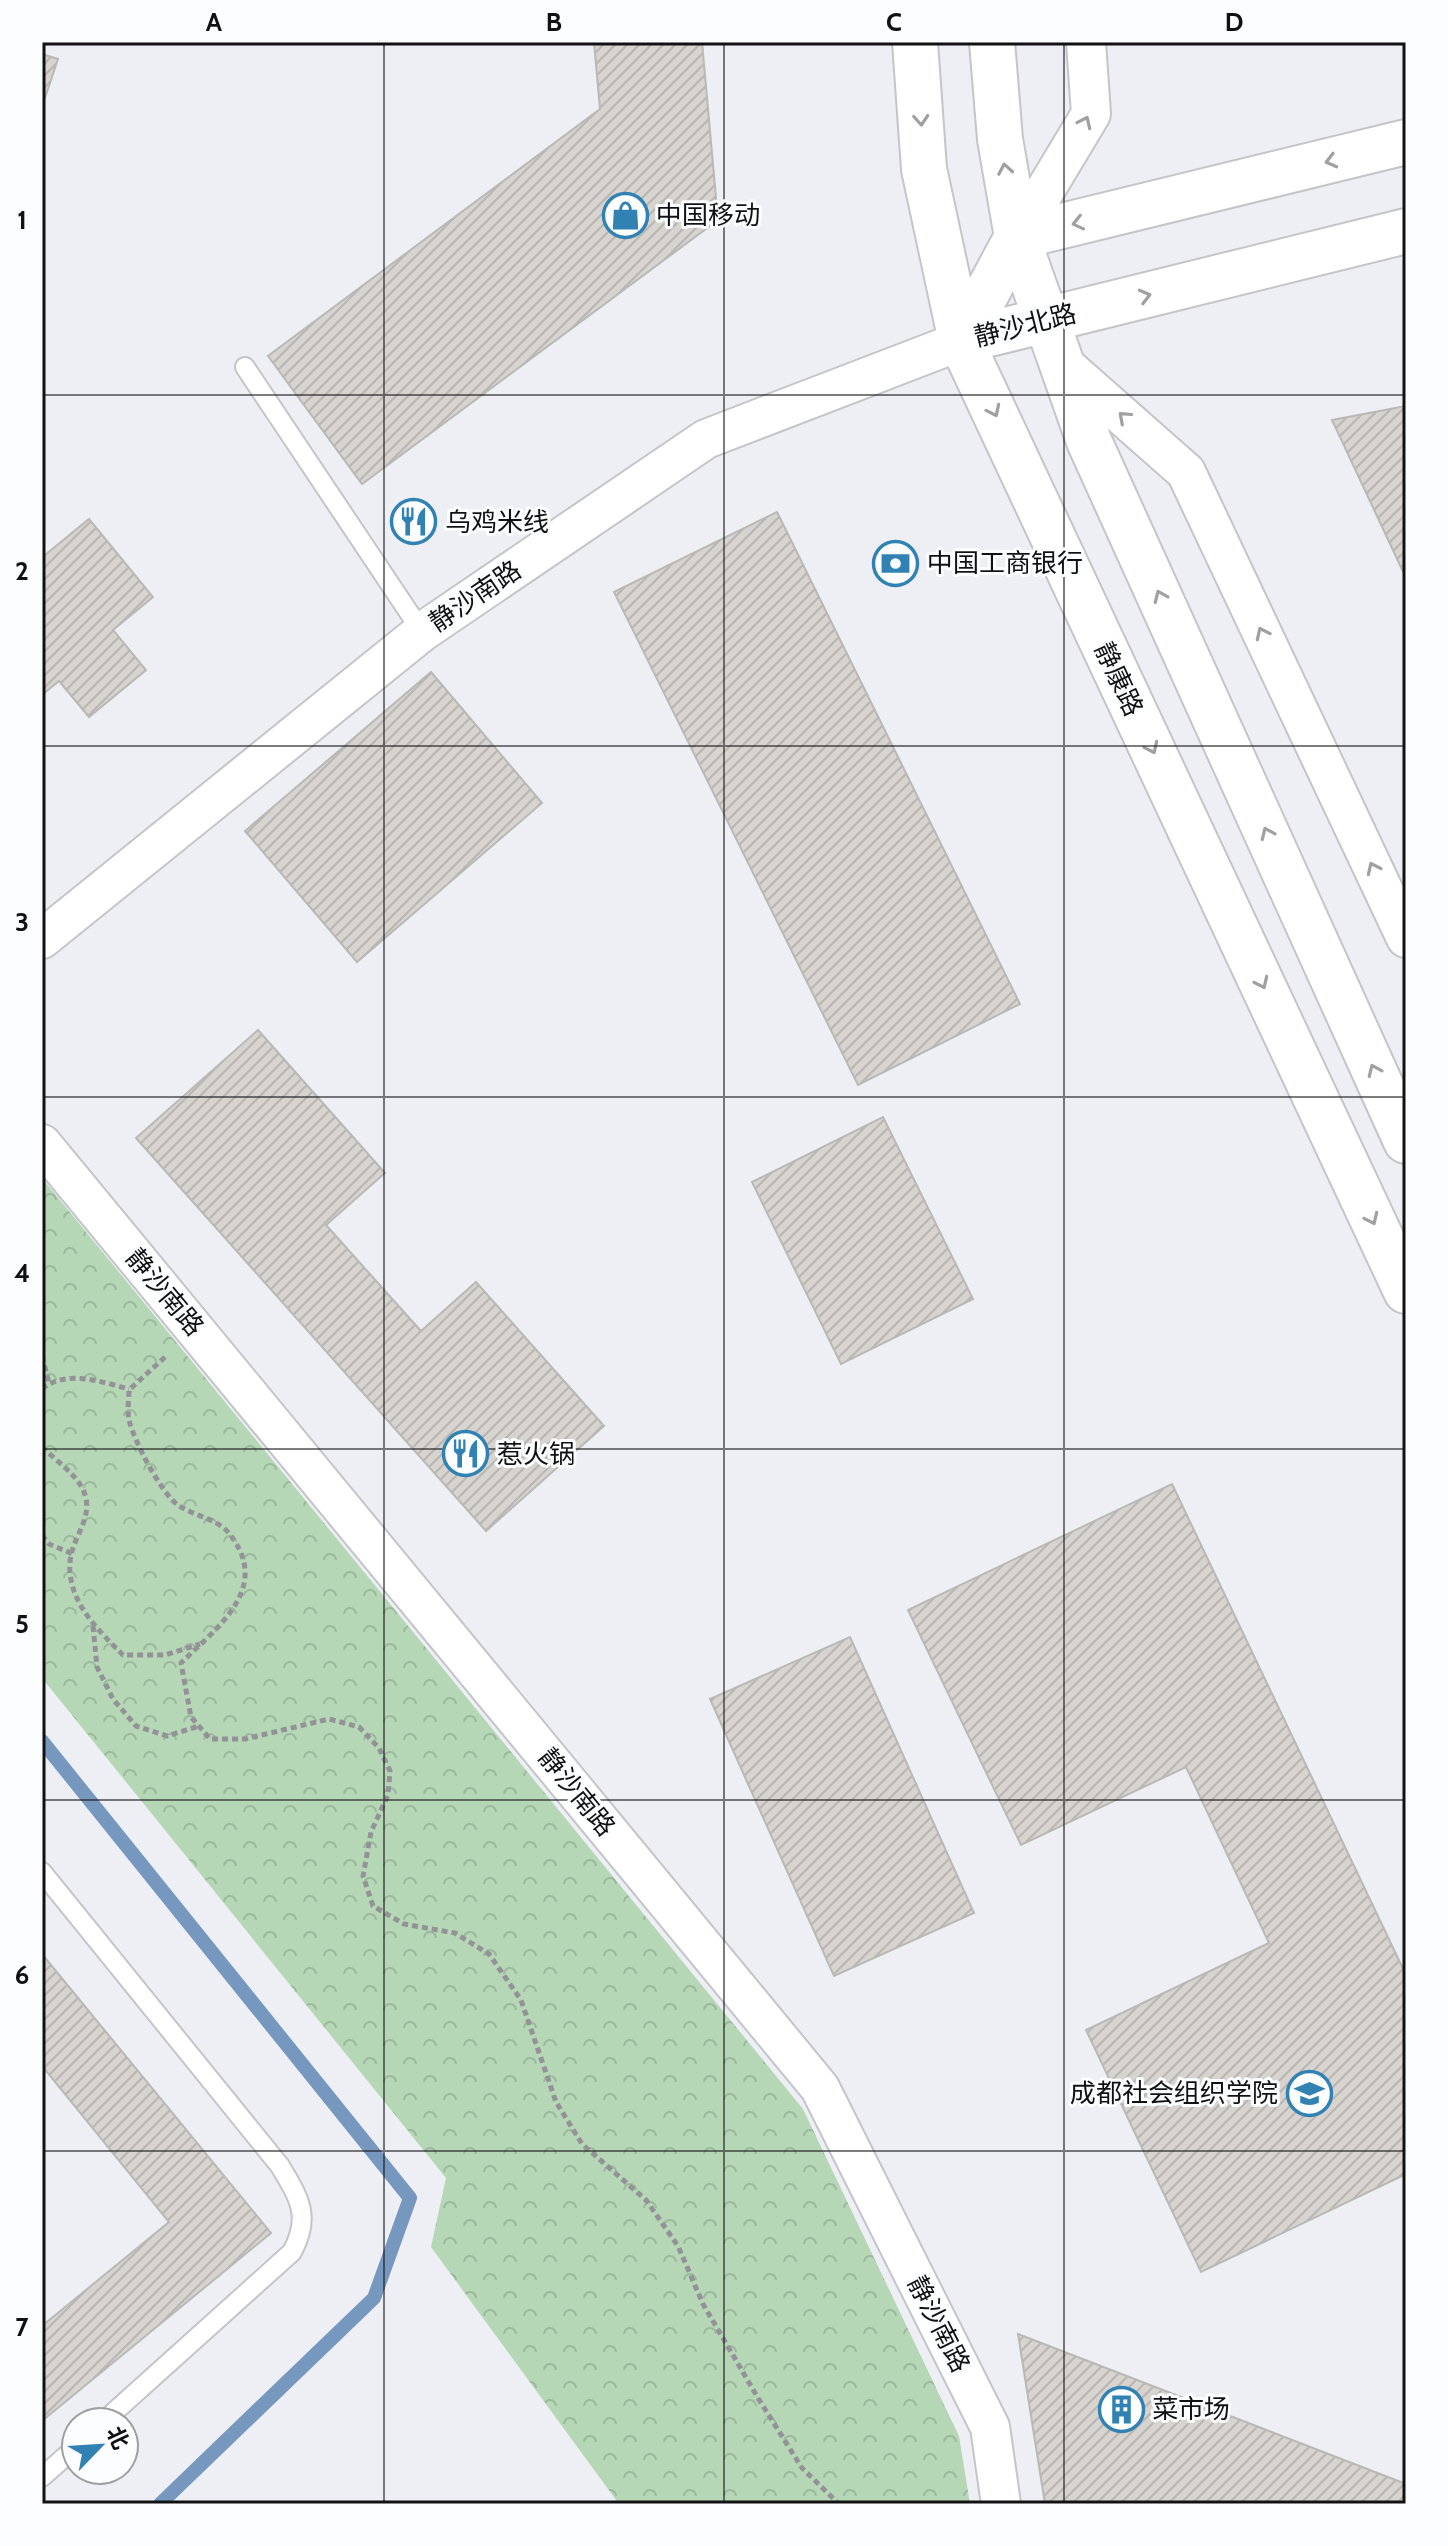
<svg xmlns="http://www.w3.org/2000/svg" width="1448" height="2546" font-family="Cabin,'Noto Sans SC',sans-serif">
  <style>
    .park { fill: url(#park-crowns) }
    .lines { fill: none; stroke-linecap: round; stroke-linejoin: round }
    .stream { stroke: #7697be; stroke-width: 14 }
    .building { fill: url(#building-hatch); stroke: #bab8b4; stroke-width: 2 }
    .lane-casing { stroke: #c4c5c9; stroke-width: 22 }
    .street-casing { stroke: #c4c5c9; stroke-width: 42 }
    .secondary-casing { stroke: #c4c5c9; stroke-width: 48 }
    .path { stroke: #939397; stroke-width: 5; stroke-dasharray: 6 4; stroke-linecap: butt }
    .lane { stroke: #fff; stroke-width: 18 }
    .street { stroke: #fff; stroke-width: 38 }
    .secondary { stroke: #fff; stroke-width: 44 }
    .oneway { stroke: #a0a0a1 }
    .grid { fill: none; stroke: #111113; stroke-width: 2; stroke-opacity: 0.55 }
    .labels { text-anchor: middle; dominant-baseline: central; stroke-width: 6; stroke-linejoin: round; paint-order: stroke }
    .poi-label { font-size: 26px; fill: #111113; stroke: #fcfdff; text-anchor: start }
    .street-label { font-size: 26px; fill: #111113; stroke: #fcfdff }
    .neatline { fill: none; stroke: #111113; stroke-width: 3 }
    .grid-label { font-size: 26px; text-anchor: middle; font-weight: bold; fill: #111113 }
  </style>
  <defs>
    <pattern id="park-crowns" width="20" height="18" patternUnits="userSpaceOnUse" patternTransform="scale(2)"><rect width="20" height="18" fill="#b5d7b6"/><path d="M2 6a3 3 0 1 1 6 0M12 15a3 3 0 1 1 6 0" fill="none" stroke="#9bb89c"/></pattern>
    <pattern id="building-hatch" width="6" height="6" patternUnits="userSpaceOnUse" patternTransform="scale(2)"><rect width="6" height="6" fill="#d7d4d0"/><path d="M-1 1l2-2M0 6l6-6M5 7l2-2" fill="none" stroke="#b8b5b2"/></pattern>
  </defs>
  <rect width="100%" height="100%" fill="#eeeff4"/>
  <path class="park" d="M42 1178 803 2109 959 2436 970 2504H619L431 2247 446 2178 42 1678Z"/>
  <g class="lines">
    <path class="stream" d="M42 1741 410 2198 374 2298 160 2504"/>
  </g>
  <path class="building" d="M594 42H702L718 220 362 484 268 356 600 109Z
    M42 54 58 59 42 107Z
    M1406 406V578L1332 420Z
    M777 512 1020 1004 858 1085 614 592Z
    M89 519 153 597 113 630 146 670 89 717 59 681 42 695V551L45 555Z
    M431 672 542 803 357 962 245 831Z
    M258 1030 385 1173 326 1225 421 1331 476 1282 604 1426 486 1531 136 1138Z
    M883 1117 973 1299 841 1364 752 1182Z
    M1172 1484 1406 1975V2174L1201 2272 1086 2030 1269 1943 1186 1767 1021 1845 908 1610Z
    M850 1637 974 1913 834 1976 710 1699Z
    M42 1954 271 2233 42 2421V2326L169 2222 42 2066Z
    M1018 2334 1406 2484V2504H1045Z"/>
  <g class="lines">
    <defs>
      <path id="lane" d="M245 367 422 632
        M42 1872 280 2166C300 2199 311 2217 292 2252L103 2422
        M42 2477 76 2447"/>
      <path id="street" d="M1017 237 1091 114 1086 42
        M1059 360 1186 472 1406 938
        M42 939 422 632 706 439 961 341
        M42 1144 820 2088 990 2427 1001 2504"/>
      <path id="secondary" d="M915 42 924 169 961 341 1406 1291
        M992 42 1000 139 1017 237 1089 441 1406 1141
        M961 341 1017 237 1406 142
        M961 341 1406 231"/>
    </defs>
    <use href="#lane" class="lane-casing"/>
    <use href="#street" class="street-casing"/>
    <use href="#secondary" class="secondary-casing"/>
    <path class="path" d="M42 1356 49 1383
      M165 1357 129 1390C129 1399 127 1411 129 1420 134 1441 161 1493 178 1505 192 1515 216 1519 227 1531 274 1586 219 1626 181 1663L191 1717 210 1739H245L329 1719 359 1727 379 1748 390 1771 388 1795 371 1832 363 1876 373 1906 404 1924 455 1933 489 1954 521 2000 556 2102 582 2144 646 2200 678 2246 703 2304 758 2398 802 2468 839 2504
      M42 1389C66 1369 102 1382 129 1389
      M42 1447C54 1459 73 1472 81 1486 98 1515 72 1535 70 1562 67 1601 98 1630 123 1655H165L200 1644
      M42 1535 49 1544 73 1554
      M93 1626 97 1667 113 1699 136 1726 167 1736 199 1726"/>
    <use href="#lane" class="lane"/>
    <use href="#street" class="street"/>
    <use href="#secondary" class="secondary"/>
  </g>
  <defs><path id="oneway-chevron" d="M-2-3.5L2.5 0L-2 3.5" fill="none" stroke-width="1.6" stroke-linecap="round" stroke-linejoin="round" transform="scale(2)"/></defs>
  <g class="oneway">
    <use href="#oneway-chevron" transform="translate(921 120) rotate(86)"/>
    <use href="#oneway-chevron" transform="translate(1085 122) rotate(-65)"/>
    <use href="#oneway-chevron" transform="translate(1331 161) rotate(165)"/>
    <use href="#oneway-chevron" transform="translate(1005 169) rotate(-100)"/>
    <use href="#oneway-chevron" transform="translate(1078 223) rotate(167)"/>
    <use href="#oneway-chevron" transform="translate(1145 296) rotate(-14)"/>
    <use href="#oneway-chevron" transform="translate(994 411) rotate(65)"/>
    <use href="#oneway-chevron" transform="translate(1124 417) rotate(-138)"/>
    <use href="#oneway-chevron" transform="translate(1160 596) rotate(-114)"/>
    <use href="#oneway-chevron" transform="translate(1262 633) rotate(-115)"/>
    <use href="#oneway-chevron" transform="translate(1152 748) rotate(65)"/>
    <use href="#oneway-chevron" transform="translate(1267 833) rotate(-114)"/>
    <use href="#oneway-chevron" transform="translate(1373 868) rotate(-115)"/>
    <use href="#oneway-chevron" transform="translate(1262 983) rotate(65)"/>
    <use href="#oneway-chevron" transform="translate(1374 1070) rotate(-114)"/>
    <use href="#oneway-chevron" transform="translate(1372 1219) rotate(65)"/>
  </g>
  <path class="grid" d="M384 42V2504M724 42V2504M1064 42V2504M42 395H1406M42 746H1406M42 1097H1406M42 1449H1406M42 1800H1406M42 2151H1406"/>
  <defs>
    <symbol id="shop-ring" viewBox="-11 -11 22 22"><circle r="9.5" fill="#fcfdff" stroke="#3182b3" stroke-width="1.5"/><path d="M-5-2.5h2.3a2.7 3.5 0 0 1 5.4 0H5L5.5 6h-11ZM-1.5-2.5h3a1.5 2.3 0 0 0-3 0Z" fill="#3182b3"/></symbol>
    <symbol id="restaurant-ring" viewBox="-11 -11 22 22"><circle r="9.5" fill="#fcfdff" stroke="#3182b3" stroke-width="1.5"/><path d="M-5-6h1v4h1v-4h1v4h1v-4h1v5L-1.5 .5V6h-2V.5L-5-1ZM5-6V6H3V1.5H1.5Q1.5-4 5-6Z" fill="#3182b3"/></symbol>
    <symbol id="bank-ring" viewBox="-11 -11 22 22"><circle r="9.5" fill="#fcfdff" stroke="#3182b3" stroke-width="1.5"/><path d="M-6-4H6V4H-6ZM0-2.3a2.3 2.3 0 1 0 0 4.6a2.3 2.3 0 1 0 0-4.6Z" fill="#3182b3"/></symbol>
    <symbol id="university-ring" viewBox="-11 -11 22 22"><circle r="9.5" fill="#fcfdff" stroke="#3182b3" stroke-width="1.5"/><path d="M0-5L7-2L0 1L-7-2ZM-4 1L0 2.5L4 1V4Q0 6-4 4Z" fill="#3182b3"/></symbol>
    <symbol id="building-ring" viewBox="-11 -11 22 22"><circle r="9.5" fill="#fcfdff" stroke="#3182b3" stroke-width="1.5"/><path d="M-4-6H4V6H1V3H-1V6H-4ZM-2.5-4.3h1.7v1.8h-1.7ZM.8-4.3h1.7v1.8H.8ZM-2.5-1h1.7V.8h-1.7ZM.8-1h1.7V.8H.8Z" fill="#3182b3"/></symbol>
  </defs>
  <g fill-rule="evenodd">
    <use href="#shop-ring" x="600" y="190" width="51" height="51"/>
    <use href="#restaurant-ring" x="388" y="496" width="51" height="51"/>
    <use href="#bank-ring" x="870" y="538" width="51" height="51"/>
    <use href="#restaurant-ring" x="440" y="1428" width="51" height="51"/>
    <use href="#university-ring" x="1284" y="2068" width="51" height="51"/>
    <use href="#building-ring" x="1096" y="2384" width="51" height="51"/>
  </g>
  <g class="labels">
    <g class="poi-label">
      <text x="656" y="215">中国移动</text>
      <text x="445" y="522">乌鸡米线</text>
      <text x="927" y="563">中国工商银行</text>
      <text x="497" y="1454">惹火锅</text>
      <text x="1278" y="2093" text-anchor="end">成都社会组织学院</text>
      <text x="1152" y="2409">菜市场</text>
    </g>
    <g class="street-label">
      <text transform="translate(1025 325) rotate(-14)">静沙北路</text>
      <text transform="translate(475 596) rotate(-34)">静沙南路</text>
      <text transform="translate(1119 679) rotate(65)">静康路</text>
      <text transform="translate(165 1292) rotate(50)">静沙南路</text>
      <text transform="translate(577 1792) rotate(51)">静沙南路</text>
      <text transform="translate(939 2324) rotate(63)">静沙南路</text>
    </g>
  </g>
  <rect width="1448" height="2546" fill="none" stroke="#fcfdff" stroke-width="88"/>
  <g transform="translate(100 2446) rotate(65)"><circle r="38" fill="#fcfdff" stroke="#9e9fa1" stroke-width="2"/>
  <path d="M0-6L14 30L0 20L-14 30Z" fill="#3182b3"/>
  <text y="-12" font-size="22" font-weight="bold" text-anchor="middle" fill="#111113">北</text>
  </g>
  <rect x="44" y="44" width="1360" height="2458" class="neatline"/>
  <g class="grid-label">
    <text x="214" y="31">A</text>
    <text x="554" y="31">B</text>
    <text x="894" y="31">C</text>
    <text x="1234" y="31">D</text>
    <text x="22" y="229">1</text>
    <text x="22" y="580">2</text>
    <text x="22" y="931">3</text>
    <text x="22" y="1282">4</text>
    <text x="22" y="1633">5</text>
    <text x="22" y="1984">6</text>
    <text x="22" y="2336">7</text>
  </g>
</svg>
